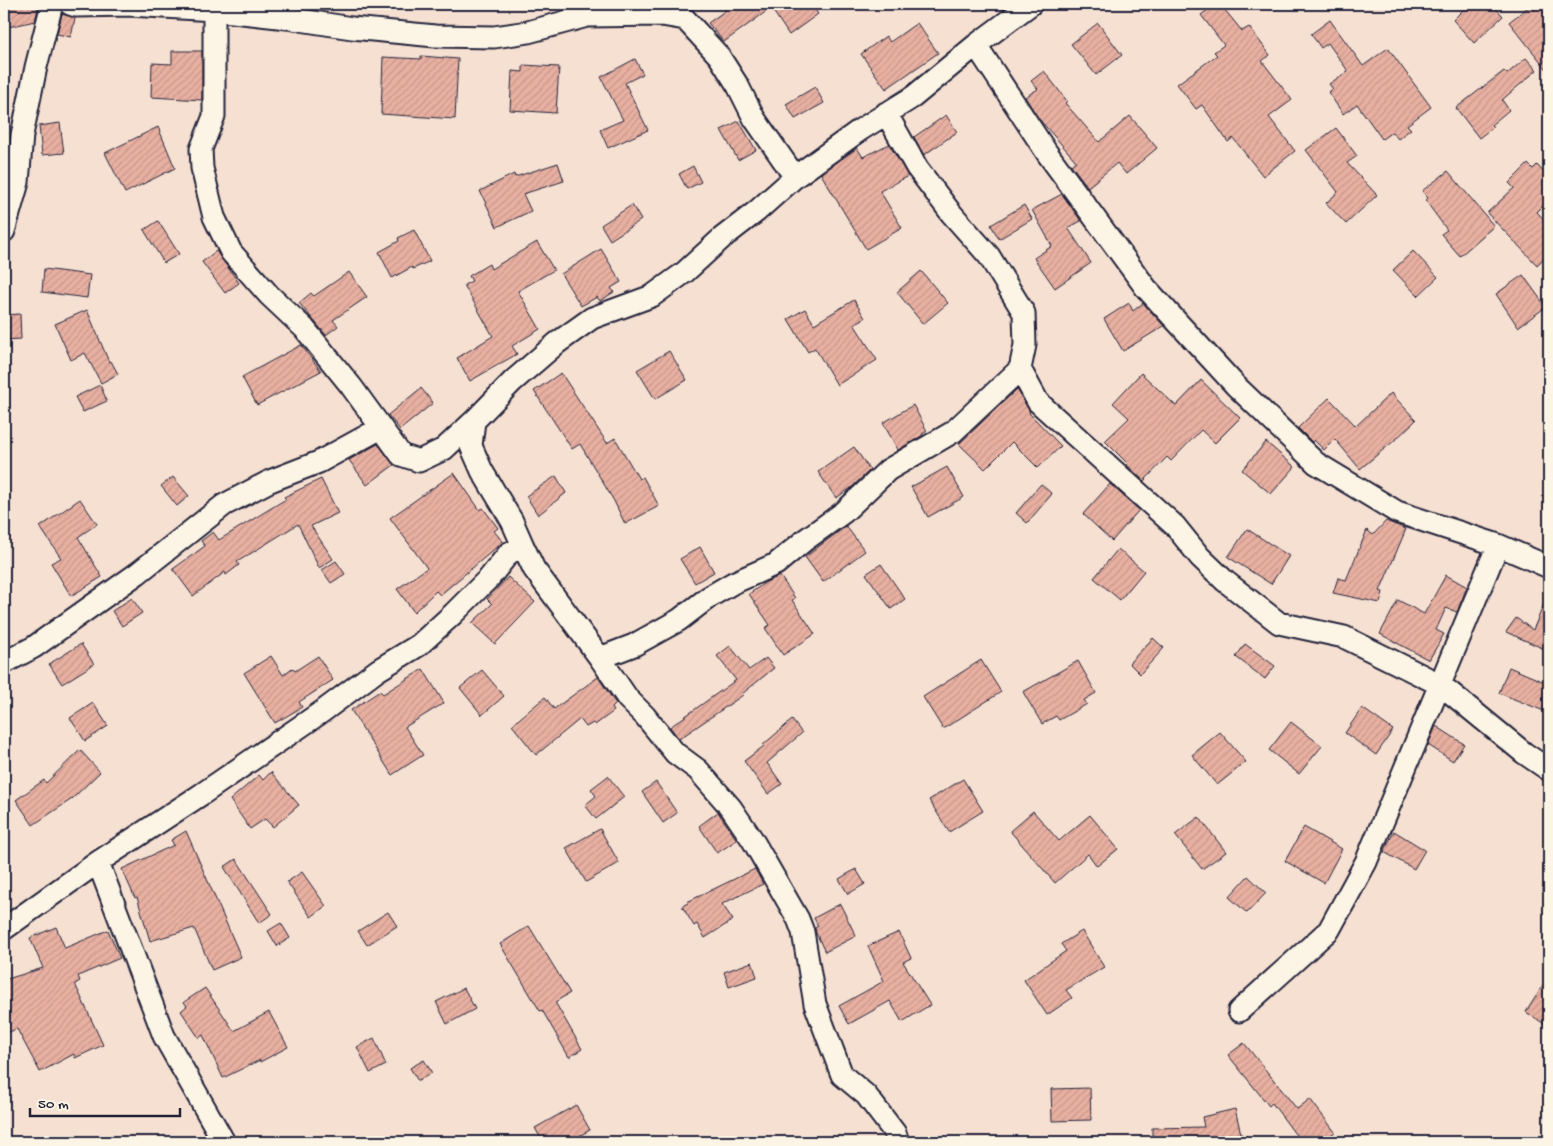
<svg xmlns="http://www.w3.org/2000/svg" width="1553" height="1146" font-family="'Gochi Hand',sans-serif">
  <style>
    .building { fill: url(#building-hatch); stroke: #22223b }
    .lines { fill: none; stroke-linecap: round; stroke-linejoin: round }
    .minor-casing { stroke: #22223b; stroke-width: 25 }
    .minor { stroke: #fcf5e5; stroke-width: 21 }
  </style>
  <defs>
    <pattern id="building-hatch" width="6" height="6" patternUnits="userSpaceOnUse" patternTransform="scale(1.25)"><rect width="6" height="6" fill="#e8b0a1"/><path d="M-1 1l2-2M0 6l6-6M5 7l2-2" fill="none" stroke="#c7978c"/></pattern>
  </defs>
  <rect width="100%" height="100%" fill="#f6e0d1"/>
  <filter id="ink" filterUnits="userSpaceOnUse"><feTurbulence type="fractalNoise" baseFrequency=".02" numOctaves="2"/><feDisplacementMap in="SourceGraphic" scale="10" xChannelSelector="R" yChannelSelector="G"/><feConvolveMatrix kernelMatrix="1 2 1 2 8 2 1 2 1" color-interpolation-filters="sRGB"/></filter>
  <g filter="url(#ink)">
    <path class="building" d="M4 4H39L35 21 4 28Z
      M721 4H811L818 14 789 35 771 8 724 42 708 23 726 10Z
      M1216 4H1220L1242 31 1249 27 1270 55 1262 61 1292 100 1269 117 1295 151 1263 176 1233 138 1228 142 1202 105 1196 109 1177 84 1217 55 1214 52 1224 45 1201 15Z
      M1469 4H1492L1503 16 1474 43 1453 20Z
      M1532 4H1541L1549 14V72L1509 22Z
      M62 14 75 18 71 37 57 34Z
      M1330 20 1363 66 1388 48 1431 107 1407 125 1411 129 1398 139 1392 132 1382 139 1357 104 1343 114 1328 92 1333 89 1329 84 1348 71 1328 43 1321 48 1311 34Z
      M917 23 938 53 886 89 861 54 886 36 890 42Z
      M1098 23 1122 55 1096 75 1071 44Z
      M172 51H202V100L151 97 152 63 172 64Z
      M421 56 458 59 455 119 381 114 383 57 421 59Z
      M1526 58 1537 70 1502 100 1509 110 1491 125 1493 127 1479 138 1456 108 1504 71 1507 74Z
      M635 59 643 74 625 83 648 130 608 148 600 130 623 120 601 77Z
      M523 65 559 67 556 113 510 110 512 71 523 72Z
      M1044 71 1067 101 1065 103 1099 142 1130 116 1157 148 1126 174 1117 163 1088 187 1071 165 1076 161 1039 119 1025 97 1038 89 1031 81Z
      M815 87 824 103 795 119 786 104Z
      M946 115 957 132 924 155 914 137Z
      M739 121 756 150 738 160 721 130Z
      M60 123 64 153 42 155 39 126Z
      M158 127 175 168 125 193 105 153Z
      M1336 128 1357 156 1347 163 1377 195 1346 224 1326 203 1338 192 1306 150Z
      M889 144 908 176 880 191 902 228 866 249 821 174 857 148 863 157Z
      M558 163 564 181 523 194 531 211 497 227 480 191 514 174 515 177Z
      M1528 164 1533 169 1537 165 1549 178V200L1537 212 1549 225V253L1537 265 1487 213 1514 188 1509 183Z
      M693 166 701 182 687 189 679 174Z
      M1448 171 1494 226 1460 256 1441 234 1447 230 1425 200 1428 198 1422 191Z
      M1062 194 1081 221 1068 228 1091 263 1055 288 1034 258 1052 246 1032 210Z
      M632 205 641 220 610 240 601 225Z
      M1024 205 1032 219 999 239 991 225Z
      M158 221 179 254 164 263 144 230Z
      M414 230 430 261 413 269 412 267 392 278 379 252 399 241 398 238Z
      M537 242 554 270 518 291 540 329 512 346 517 354 470 381 457 358 493 336 464 285 472 281 469 276 489 264 491 269Z
      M601 249 621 282 611 288 614 292 600 301 597 297 581 306 561 274Z
      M216 251 239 283 225 293 202 262Z
      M1413 251 1438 277 1418 296 1393 270Z
      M44 269 90 275 87 298 42 292Z
      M921 271 948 303 923 324 897 292Z
      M349 272 367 297 333 320 338 326 326 335 299 303 311 293 314 296Z
      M1523 275 1546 307 1518 327 1496 294Z
      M854 300 865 318 854 324 877 360 837 385 815 348 808 352 788 319 805 309 814 324Z
      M1129 303 1133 311 1143 303 1164 326 1123 351 1104 319Z
      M87 310 109 362 111 361 118 374 101 383 85 353 71 360 55 324Z
      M20 314 21 339 4 340V315Z
      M301 345 321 371 257 405 242 377Z
      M669 351 687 380 655 399 637 370Z
      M561 373 607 443 615 438 639 479 643 477 659 506 625 524 614 501 580 444 572 449 534 391Z
      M1141 373 1176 406 1201 380 1240 418 1215 443 1201 430 1171 461 1167 457 1144 481 1127 465 1128 464 1105 441 1129 418 1113 403Z
      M100 385 107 401 83 412 75 397Z
      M421 388 433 403 400 430 388 415Z
      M1017 389 1030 412 1029 413 1061 446 1038 468 1012 442 985 469 959 444Z
      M1391 393 1416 420 1395 440 1360 469 1335 439 1324 450 1314 440 1312 442 1298 428 1329 398 1356 426Z
      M913 405 927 431 922 434 923 435 898 450 883 423Z
      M1266 442 1295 467 1271 494 1242 470Z
      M378 444 394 465 367 485 349 460Z
      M854 447 870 470 851 488 836 498 818 472Z
      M947 467 964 497 928 517 911 487Z
      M454 473 480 510 483 508 498 528 494 531 503 542 440 595 436 591 414 612 397 589 427 568 390 518Z
      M556 476 566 493 538 515 526 496Z
      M173 477 189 496 177 506 161 486Z
      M321 479 338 513 311 526 333 559 319 568 298 524 237 562 239 565 226 575 225 572 193 596 173 569 205 546 201 541 213 532 219 540 286 499 284 497Z
      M1041 484 1052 494 1027 523 1016 513Z
      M1110 484 1139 510 1112 541 1083 514Z
      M80 499 97 524 78 537 102 577 71 596 51 563 61 558 40 527Z
      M1386 521 1406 529 1380 591 1383 592 1380 603 1333 593 1338 578 1346 580 1367 530 1373 535Z
      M846 526 865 551 823 582 805 557Z
      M1247 529 1289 556 1271 584 1228 557Z
      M700 547 714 572 695 583 680 559Z
      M1118 549 1144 571 1120 600 1094 578Z
      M336 561 345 574 331 583 322 570Z
      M881 564 905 599 891 609 866 574Z
      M1446 575 1467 587 1457 612 1446 608 1436 630 1444 634 1429 660 1380 634 1398 600 1424 614Z
      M780 576 795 598 792 600 815 634 783 655 765 628 770 625 749 594 766 582Z
      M508 577 535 602 495 644 472 623 492 604 487 599Z
      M1549 592V651L1506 632 1516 618 1533 630Z
      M132 598 142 613 122 626 112 611Z
      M1153 638 1164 648 1140 674 1129 663Z
      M81 644 94 664 62 684 49 664Z
      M1245 644 1275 666 1265 679 1236 657Z
      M730 646 749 670 766 658 774 668 742 694 743 695 679 739 670 727 736 680 717 656Z
      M271 656 283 675 292 668 295 671 318 656 333 680 299 702 302 707 275 723 244 673Z
      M981 660 1001 692 943 729 923 697Z
      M1078 661 1096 693 1084 700 1087 704 1059 720 1056 716 1042 724 1023 692Z
      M1509 667 1549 684V713L1499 693Z
      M423 669 444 703 405 727 423 755 392 775 351 710 380 691 383 694Z
      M482 670 504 696 482 715 460 688Z
      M598 677 616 704 612 708 614 711 595 725 593 723 586 727 580 719 536 755 512 725 545 697 554 709Z
      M93 703 108 726 85 741 70 718Z
      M1362 708 1393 730 1376 755 1345 733Z
      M792 720 802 733 767 763 782 784 768 794 744 761 764 746 763 745Z
      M1291 722 1322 746 1299 774 1269 750Z
      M1436 726 1464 744 1453 761 1428 745Z
      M1220 732 1246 762 1217 785 1192 755Z
      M80 750 100 772 72 799 33 825 16 800 44 780 46 783Z
      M271 772 299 805 273 827 265 819 250 829 230 800 259 775 263 780Z
      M608 776 624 797 596 819 585 805 596 796 591 789Z
      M963 779 983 811 949 832 929 800Z
      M656 782 677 813 663 823 642 792Z
      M1033 811 1059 841 1090 815 1118 849 1097 866 1088 854 1055 883 1010 831Z
      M718 812 737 840 717 853 699 826Z
      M1199 817 1226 852 1202 869 1175 835Z
      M1304 827 1342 849 1324 883 1285 861Z
      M600 829 619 863 586 882 566 848Z
      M186 831 241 957 212 970 194 928 150 941 137 897 135 898 122 869 174 845 171 840Z
      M1394 831 1425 850 1414 869 1384 852Z
      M236 859 272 914 259 923 224 867Z
      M755 869 763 884 722 904 733 920 705 938 697 924 694 926 682 906 688 903 687 902Z
      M856 869 865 884 848 894 839 879Z
      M302 872 326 906 311 917 287 882Z
      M1248 876 1266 893 1247 913 1229 897Z
      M840 904 856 936 825 952 816 933 815 928 818 926 814 918Z
      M388 912 397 926 367 945 358 931Z
      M281 923 290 938 277 946 268 931Z
      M529 926 570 993 555 1002 582 1049 569 1057 542 1010 540 1011 500 944Z
      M56 927 65 948 108 930 120 958 78 976 80 981 75 984 103 1045 75 1058 74 1054 40 1072 17 1029 4 1034V980L43 968 30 938Z
      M1082 931 1104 967 1066 990 1072 998 1047 1015 1024 980 1066 951 1061 944Z
      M899 932 911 958 903 962 930 1005 902 1022 890 1001 849 1024 839 1006 884 981 868 946Z
      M752 962 757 977 729 987 724 972Z
      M1549 976V1027L1526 1012Z
      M205 988 234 1031 269 1012 288 1047 260 1062V1060L223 1078 203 1035 199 1038 181 1011 187 1006 184 1002Z
      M464 988 475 1009 447 1024 436 1002Z
      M374 1038 386 1065 370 1073 357 1047Z
      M1244 1043 1297 1109 1310 1099 1335 1132 1321 1142H1301L1272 1103 1269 1106 1228 1055Z
      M424 1060 432 1073 418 1081 410 1068Z
      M1090 1088 1091 1120 1052 1121 1051 1089Z
      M576 1105 590 1130 568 1142H543L535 1128Z
      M1235 1109 1243 1142H1152V1128L1204 1127 1202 1117Z"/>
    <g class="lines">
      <defs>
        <path id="minor" d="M70 4 76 6 130 5 214 10 287 18 352 28 435 36 494 37 528 32 587 16 662 15 685 19 719 56 738 86 754 118 795 177
          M214 10V116L201 149 202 168 214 217 231 252 269 295 304 328 351 386 401 455 419 461 444 449 474 421
          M976 45 1047 153 1146 288 1236 386 1316 463 1397 512 1498 545 1549 567
          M886 113 917 168 951 213 989 256 1024 313 1025 345 1020 369 1038 402 1175 526 1200 557 1225 581 1279 623 1344 637 1441 685 1524 753 1549 770
          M4 231 18 182 22 135 36 67 52 4
          M523 546 534 569 600 658 628 699 645 716 675 753 698 770 731 808 752 839 798 919 803 932 815 1004 842 1075 866 1095 895 1133 898 1142
          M600 658 634 645 679 620 709 597 733 583 776 564 805 540 844 512 888 470 953 432 1020 369
          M4 663 34 647 138 573 224 505 270 481 319 462 381 428
          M98 862 202 794 323 711 378 670 419 645 453 614 490 577 509 553 523 546 512 521 482 471 471 446 474 421 513 381 557 343 592 318 652 296 685 272 722 238 757 211 795 177 860 130 913 97 976 45 1031 4
          M4 929 98 862 164 1036 224 1142
          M1239 1011 1329 930 1366 862 1498 545"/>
      </defs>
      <use href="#minor" class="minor-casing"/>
      <use href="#minor" class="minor"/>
    </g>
  </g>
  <rect width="1553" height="1146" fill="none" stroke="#fcf5e5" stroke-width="20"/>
  <rect x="10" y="10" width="1533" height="1126" fill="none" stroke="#22223b" stroke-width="2" filter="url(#ink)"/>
  <path d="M30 1108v8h150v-8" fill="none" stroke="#22223b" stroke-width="2.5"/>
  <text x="38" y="1108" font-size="15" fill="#22223b" stroke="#fcf5e5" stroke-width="4" paint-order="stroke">50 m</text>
</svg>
